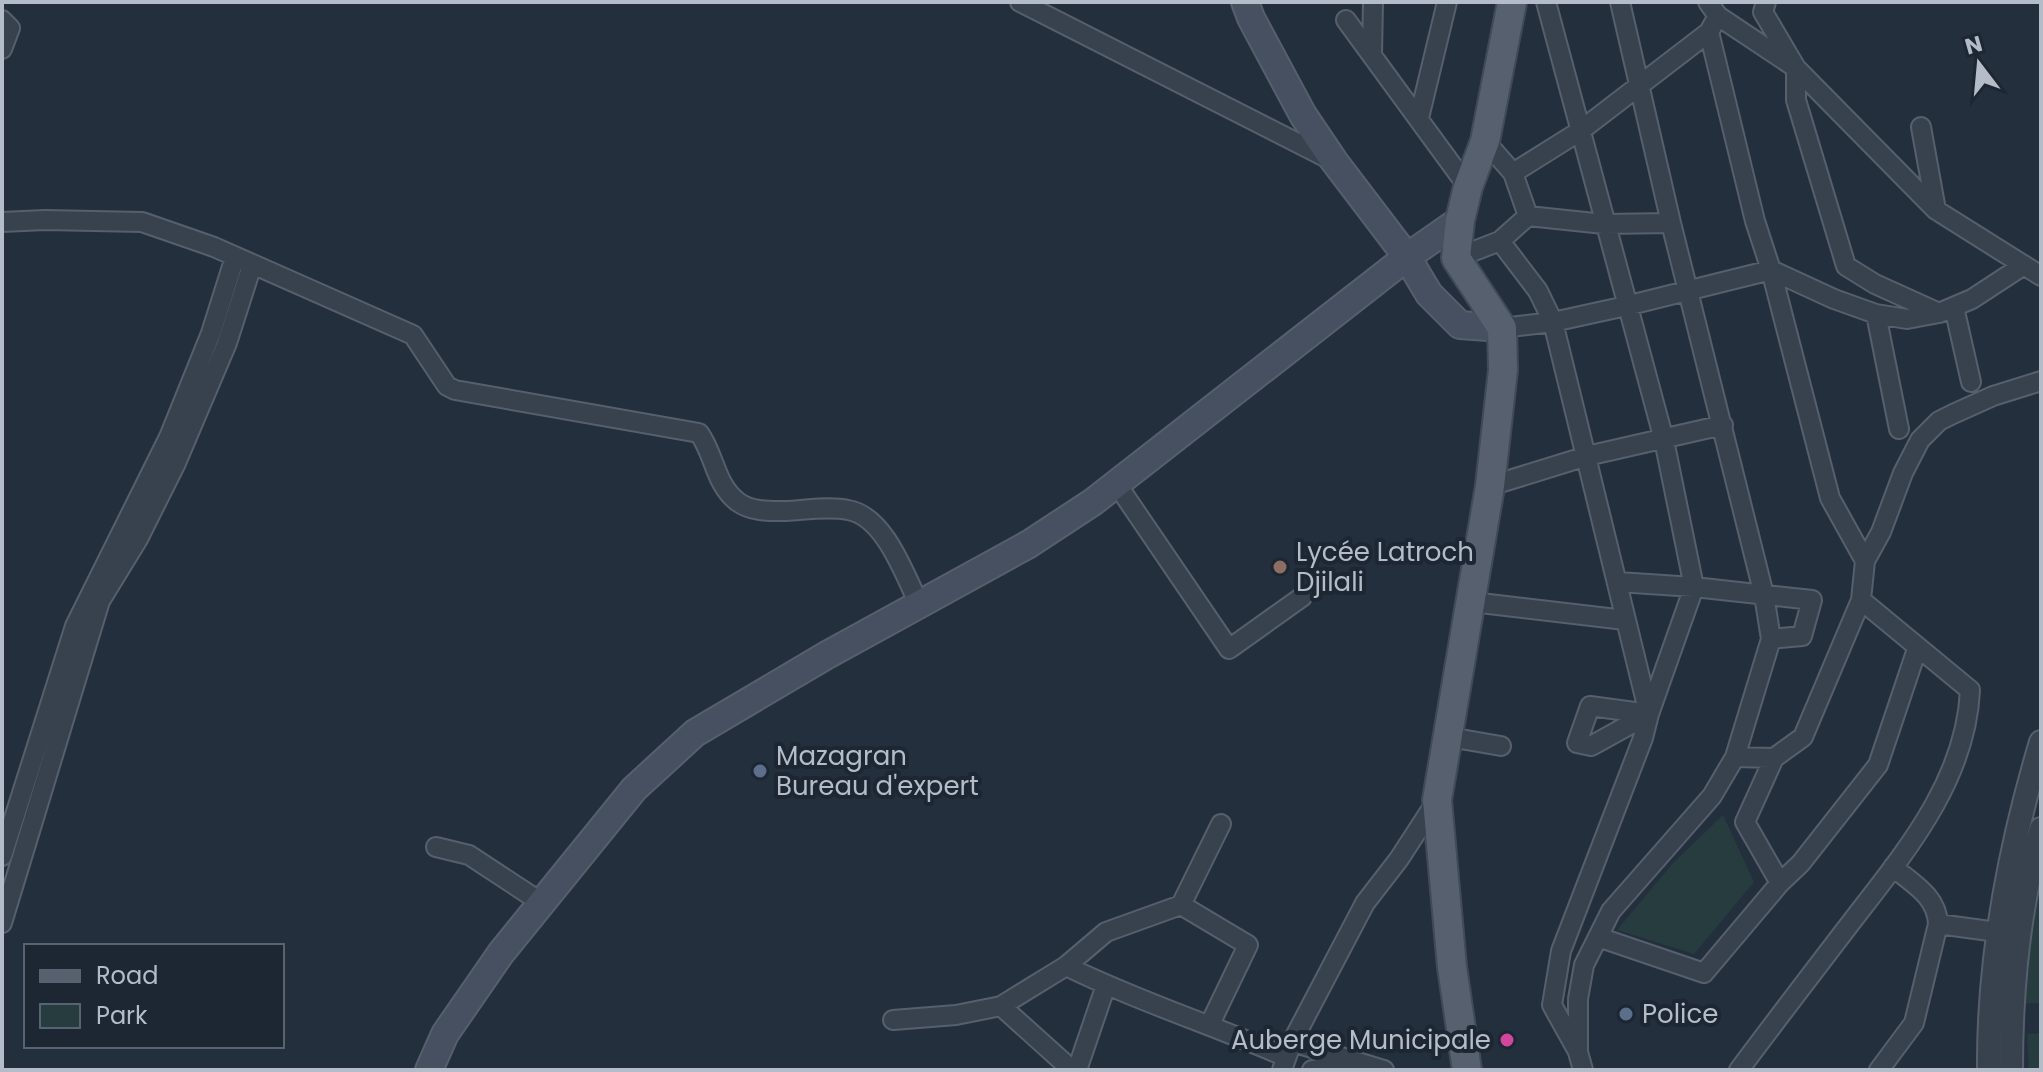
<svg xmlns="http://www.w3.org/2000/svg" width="2043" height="1072" font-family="Poppins,sans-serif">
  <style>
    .green { fill: #263c3f }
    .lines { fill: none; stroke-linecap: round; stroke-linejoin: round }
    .minor-casing { stroke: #565f6c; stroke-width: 22 }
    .tertiary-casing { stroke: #565f6c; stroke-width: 26 }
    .secondary-casing { stroke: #565f6c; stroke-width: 30 }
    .primary-casing { stroke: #414a57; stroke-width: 32 }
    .minor { stroke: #38414e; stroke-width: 18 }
    .tertiary { stroke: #38414e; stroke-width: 22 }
    .secondary { stroke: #465061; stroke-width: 26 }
    .primary { stroke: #56606e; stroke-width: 28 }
    .education-dot { fill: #8d6e63; stroke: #1d2633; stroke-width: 3 }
    .service-dot { fill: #5c6f8a; stroke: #1d2633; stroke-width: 3 }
    .hotel-dot { fill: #d1479c; stroke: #1d2633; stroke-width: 3 }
    .labels { text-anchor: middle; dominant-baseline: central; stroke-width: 8; stroke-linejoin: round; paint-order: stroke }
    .poi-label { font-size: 26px; fill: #b4bcc9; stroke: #1d2633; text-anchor: start }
  </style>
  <rect width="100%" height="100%" fill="#242f3e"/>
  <path class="green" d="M1723 815 1754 882 1694 954 1617 930 1673 863Z
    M2041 875V1003L2022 1004Z
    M2041 1033V1070H2029L2027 1034Z"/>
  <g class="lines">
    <defs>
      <path id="minor" d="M1020 2 1331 160
        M1546 2 1664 440 1694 587 1649 714 1643 738 1561 951 1552 1005 1577 1050
        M1708 2 1718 16 1709 32 1755 221 1771 270 1830 498 1865 561
        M1766 2 1763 12 1796 68V100L1846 266 1875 284 1939 313
        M1718 16 1796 68 1936 210
        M2 20 10 28 2 49
        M1346 20 1468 187
        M1372 54 1373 2
        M1419 118 1447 2
        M1921 127 1936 210 2041 276
        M1513 173 1580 131 1709 32
        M1528 216 1604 224 1671 223
        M2 222 45 220 142 222 214 247 413 335 447 386 455 390 699 433C715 455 715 485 738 502 752 512 769 511 786 511 805 510 829 506 848 510 885 516 905 576 920 606
        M1500 241 1538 291 1553 322 1649 714
        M1456 258 1500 241 1528 216 1513 173 1485 141
        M1954 307 1971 382
        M1876 314 1899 429
        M1502 328 1553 322 1626 306 1771 270 1834 299 1876 314 1907 319 1939 313 1972 299 2024 265
        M1116 483 1229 649 1302 597
        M1490 486 1587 456 1723 425
        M1618 582 1694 587 1812 600 1802 636 1771 639
        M1472 602 1625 620
        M1590 706 1649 714 1591 746 1577 743Z
        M1449 737 1501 746
        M1735 757 1774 758 1803 737 1861 600 1865 561 1881 532 1903 473 1920 440 1939 421 1953 414 1993 396 2041 381
        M1774 758 1745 822 1780 883
        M436 847 469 855 542 903
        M2 856 75 626 169 437 211 333 235 257
        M1181 905 1221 824
        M2 923 100 601 138 539 176 463 227 343 252 265
        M1938 924 1997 932
        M1598 937 1704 973 1780 883 1801 863 1878 765 1917 649
        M1066 966 1106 932 1181 905 1248 945 1210 1024
        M1001 1006 1072 1070
        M893 1020 956 1015 1001 1006 1066 966C1137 1001 1213 1025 1286 1057
        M1292 1042 1365 903 1399 859 1436 802
        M1077 1070 1106 985
        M1282 1070 1292 1042 1384 1070
        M1312 1070 1353 1063
        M1583 1070 1578 1052V999L1584 965 1611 911 1712 796 1735 757 1771 639 1764 595 1671 223 1620 2
        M1739 1070C1774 1023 1810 976 1846 929 1900 858 1966 784 1970 690L1861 600
        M1879 1070 1914 1023 1938 924C1937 896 1913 884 1893 867"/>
      <path id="tertiary" d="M1989 1070C1988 958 2009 849 2041 742
        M2011 1070C2011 988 2018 908 2041 829"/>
      <path id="secondary" d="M1245 2 1251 18 1303 115 1334 161 1407 257 1429 294 1460 325 1502 328
        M429 1070 445 1034 501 953 634 789 695 733 827 655 1029 544 1093 502 1407 257 1460 220"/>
      <path id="primary" d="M1467 1070 1452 967 1437 800 1490 486 1503 370 1502 328 1456 258 1460 220 1468 187 1485 141 1512 2"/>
    </defs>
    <use href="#minor" class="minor-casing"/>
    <use href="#tertiary" class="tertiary-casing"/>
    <use href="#secondary" class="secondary-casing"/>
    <use href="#primary" class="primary-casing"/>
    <use href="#minor" class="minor"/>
    <use href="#tertiary" class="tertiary"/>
    <use href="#secondary" class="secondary"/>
    <use href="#primary" class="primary"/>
  </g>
  <circle class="education-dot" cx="1280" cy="567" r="8"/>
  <g class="service-dot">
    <circle cx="760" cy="771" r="8"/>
    <circle cx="1626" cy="1014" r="8"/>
  </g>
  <circle class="hotel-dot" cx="1507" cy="1040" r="8"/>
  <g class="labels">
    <g class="poi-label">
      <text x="1296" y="552">Lycée Latroch<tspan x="1296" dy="30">Djilali</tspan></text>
      <text x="776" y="756">Mazagran<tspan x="776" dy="30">Bureau d'expert</tspan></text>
      <text x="1642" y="1014">Police</text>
      <text x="1491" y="1040" text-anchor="end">Auberge Municipale</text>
    </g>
  </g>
  <rect width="2043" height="1072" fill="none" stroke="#b4bcc9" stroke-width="8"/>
  <rect x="24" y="944" width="260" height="104" fill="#1d2633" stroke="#59626f" stroke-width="2"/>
  <rect x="40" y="970" width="40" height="12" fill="#56606e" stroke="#59626f" stroke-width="2"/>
  <text x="96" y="984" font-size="24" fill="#b4bcc9">Road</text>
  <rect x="40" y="1004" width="40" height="24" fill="#263c3f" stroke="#59626f" stroke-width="2"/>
  <text x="96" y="1024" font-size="24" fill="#b4bcc9">Park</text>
  <g transform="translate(1979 64) rotate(344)" stroke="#1d2633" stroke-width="6" paint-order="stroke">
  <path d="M0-6L14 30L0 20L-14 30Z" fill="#b4bcc9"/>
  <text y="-12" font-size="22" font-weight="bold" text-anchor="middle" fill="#b4bcc9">N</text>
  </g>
</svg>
